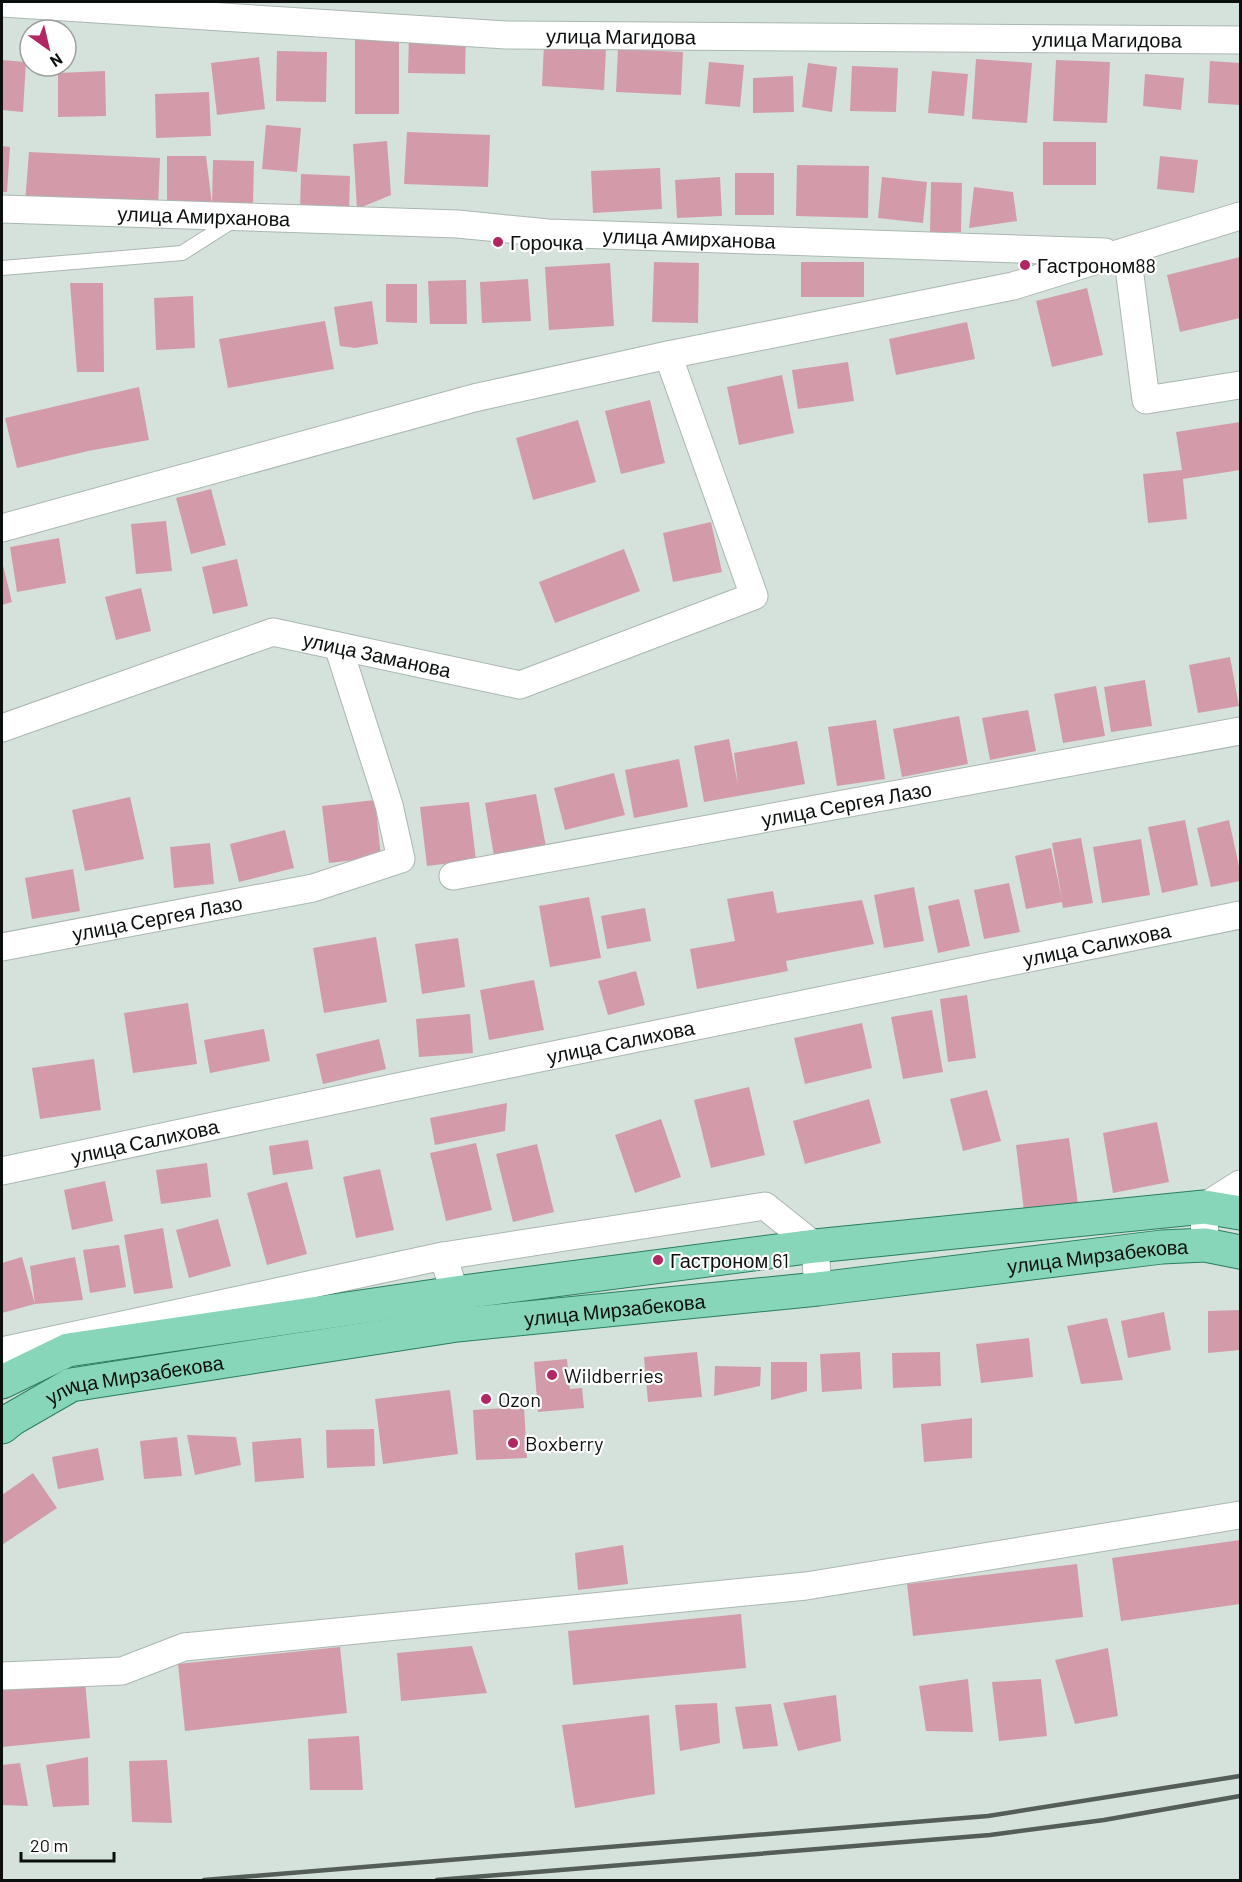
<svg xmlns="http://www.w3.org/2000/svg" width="1242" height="1882" font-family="Barlow,sans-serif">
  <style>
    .building { fill: #d39baa }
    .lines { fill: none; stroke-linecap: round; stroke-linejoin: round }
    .lane-casing { stroke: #aab7b1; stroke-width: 16 }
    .street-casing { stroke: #aab7b1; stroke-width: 29 }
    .primary-casing { stroke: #297e60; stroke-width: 35 }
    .lane { stroke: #fff; stroke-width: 14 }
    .street { stroke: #fff; stroke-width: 27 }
    .primary { stroke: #88d6ba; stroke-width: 33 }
    .rail { stroke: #555d59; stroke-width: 4.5 }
    .poi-dot { fill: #b22661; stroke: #fff; stroke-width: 2 }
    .labels { text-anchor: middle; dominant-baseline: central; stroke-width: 4.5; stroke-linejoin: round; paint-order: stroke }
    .street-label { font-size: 20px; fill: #0b0f0d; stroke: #fff }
    .poi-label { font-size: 20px; fill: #0b0f0d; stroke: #fff; text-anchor: start }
  </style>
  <rect width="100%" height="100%" fill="#d4e2db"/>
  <path class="building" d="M409 33 466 34 465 74 408 73Z
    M355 34H399V114H355Z
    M544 44 606 48 604 90 542 86Z
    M618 49 683 52 681 95 616 92Z
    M277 51 327 52 326 102 276 101Z
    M259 57 265 109 217 115 211 63Z
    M976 59 1032 63 1027 123 972 119Z
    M2 60 26 62 23 112 2 110Z
    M1056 60 1110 62 1107 123 1053 121Z
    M1210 61 1240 63V105L1208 103Z
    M709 62 744 65 740 107 705 104Z
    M808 63 837 67 832 112 802 107Z
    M852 66 898 68 896 112 850 111Z
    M105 71 106 116 58 117V73Z
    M932 71 968 74 964 116 928 113Z
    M1145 74 1184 78 1181 110 1143 106Z
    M793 76 794 112 753 113V78Z
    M209 92 211 136 156 138 155 94Z
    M266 125 301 128 297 172 262 169Z
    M407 132 490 135 488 187 404 184Z
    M387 141 391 195 357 209 353 144Z
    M1043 142H1096V185H1043Z
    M2 146 10 147 7 192H2Z
    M29 152 160 158 158 209 25 203Z
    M167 156H206L212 204 213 160 254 161 253 205 167 209Z
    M1160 156 1198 160 1194 193 1157 189Z
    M797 165 869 166 868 218 796 216Z
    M660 168 662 209 593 213 591 171Z
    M735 173H774V215H735Z
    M301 174 350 176 349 213 300 212Z
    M720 177 722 216 677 218 675 180Z
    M882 177 927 182 923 223 878 218Z
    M931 182 962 183 961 232H930Z
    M974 187 1013 192 1017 221 969 228Z
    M1240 257V318L1180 332 1167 275Z
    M654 262 699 263 698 323 652 322Z
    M801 262H864V297H801Z
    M610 263 614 326 549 330 545 267Z
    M528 279 531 321 482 323 480 282Z
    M466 280 467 324H430L428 281Z
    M70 283H103L104 372H77Z
    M386 284H417V323L386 322Z
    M1087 288 1103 355 1052 367 1036 301Z
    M193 296 195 348 156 350 154 298Z
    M372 301 378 344 355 348 340 346 334 307Z
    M325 321 334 369 228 388 219 339Z
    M967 322 975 359 896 375 889 339Z
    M848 362 854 401 798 409 792 370Z
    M782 375 794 433 739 445 727 387Z
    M139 387 149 440 88 451 17 468 5 418Z
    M650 400 665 463 621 474 605 411Z
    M578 420 596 482 533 500 516 438Z
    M1240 422V470L1183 479 1187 519 1148 523 1143 474 1182 470 1176 432Z
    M211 489 226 545 191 554 176 498Z
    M166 521 172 571 136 574 131 524Z
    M711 522 722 572 673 582 663 533Z
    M59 538 66 583 17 592 10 547Z
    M624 549 640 591 555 623 539 582Z
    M237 559 248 606 213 614 202 567Z
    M2 561 12 602 2 605Z
    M141 588 151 631 116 640 105 597Z
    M1230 657 1239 706 1198 713 1189 665Z
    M1145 680 1152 726 1111 732 1104 687Z
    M1096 686 1105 736 1063 743 1054 694Z
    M1028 710 1036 751 990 760 982 718Z
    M959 716 968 764 902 777 893 729Z
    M876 720 885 779 837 786 828 727Z
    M729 739 738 784 734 753 797 741 805 784 704 802 694 746Z
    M679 759 688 807 634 818 625 770Z
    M614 773 625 815 565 830 554 788Z
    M536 794 547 852 495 862 485 803Z
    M130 797 144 859 85 871 72 810Z
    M375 800 381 857 329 863 322 806Z
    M469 802 476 860 427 866 420 807Z
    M1185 820 1198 885 1162 893 1148 827Z
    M1229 820 1240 871V881L1211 887 1197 828Z
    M285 830 294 868 239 882 230 844Z
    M1081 838 1093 903 1063 908 1062 902 1026 909 1015 856 1051 848 1062 899 1052 843Z
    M1141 839 1150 895 1102 903 1093 847Z
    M210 843 214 884 174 888 170 847Z
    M73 869 80 911 32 919 25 878Z
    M1009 883 1020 932 984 939 974 890Z
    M914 887 924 941 884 948 874 895Z
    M773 891 777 913 862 900 874 944 786 961 788 971 697 989 690 949 735 941 727 899Z
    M589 897 601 958 550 967 539 906Z
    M959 899 970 946 938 953 928 906Z
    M645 908 651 941 607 949 601 916Z
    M376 937 387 1002 324 1013 313 948Z
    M458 938 465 987 422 994 415 944Z
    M636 971 645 1005 608 1015 598 981Z
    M534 980 544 1030 489 1040 480 990Z
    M967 995 976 1058 948 1062 940 999Z
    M188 1003 197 1064 133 1073 124 1013Z
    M932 1010 943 1072 903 1079 891 1017Z
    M470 1014 473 1053 419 1057 416 1019Z
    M862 1023 872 1068 805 1084 794 1038Z
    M264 1029 270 1061 210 1073 204 1040Z
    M379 1039 386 1069 323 1084 316 1054Z
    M94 1059 101 1110 40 1119 32 1068Z
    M749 1087 765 1155 711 1168 694 1100Z
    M987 1090 1001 1141 963 1151 950 1099Z
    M869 1099 881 1143 805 1164 793 1121Z
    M507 1103 505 1131 435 1145 430 1118Z
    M661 1119 681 1177 635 1193 615 1135Z
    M1157 1122 1169 1182 1113 1193 1103 1133Z
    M1069 1138 1078 1204 1024 1211 1016 1145Z
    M308 1140 313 1169 273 1175 269 1146Z
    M476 1143 492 1210 446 1221 430 1153Z
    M537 1144 554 1212 513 1222 496 1154Z
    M207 1163 211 1197 161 1204 156 1170Z
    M380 1169 394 1230 356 1238 343 1177Z
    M105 1181 113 1221 72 1230 64 1190Z
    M287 1182 307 1254 267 1265 247 1193Z
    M218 1219 231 1266 189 1278 176 1230Z
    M163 1228 173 1288 134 1294 124 1235Z
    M119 1245 126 1287 90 1293 83 1250Z
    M22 1257 35 1304 30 1266 75 1257 83 1300 35 1304 2 1313V1263Z
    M1240 1310V1350L1208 1353V1311Z
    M1164 1312 1171 1350 1128 1358 1121 1321Z
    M1107 1318 1123 1380 1081 1384 1067 1326Z
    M1029 1338 1033 1377 981 1383 976 1344Z
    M697 1352 702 1397 648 1402 644 1357Z
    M860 1352 862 1389 822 1392 820 1354Z
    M940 1352 941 1386 893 1388 892 1353Z
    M567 1359 570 1389 582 1388 584 1408 538 1412 534 1362Z
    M771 1362H807V1391L771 1400Z
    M715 1366 761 1367 760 1386 714 1396Z
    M450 1390 458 1454 383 1464 375 1399Z
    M524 1407 527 1458 476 1460 473 1410Z
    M972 1418V1458L924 1462 921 1424Z
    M374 1429 375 1466 327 1468 326 1430Z
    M187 1435 236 1437 241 1465 195 1475Z
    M177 1437 182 1476 144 1479 140 1441Z
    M301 1438 304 1478 255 1482 252 1442Z
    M98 1448 104 1480 58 1489 52 1457Z
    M33 1473 57 1508 2 1545V1495Z
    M1240 1540V1604L1121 1621 1112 1558Z
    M623 1545 628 1584 578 1590 575 1553Z
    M1077 1564 1083 1617 913 1636 907 1584Z
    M741 1614 746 1668 573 1685 568 1631Z
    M472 1646 487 1693 401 1701 397 1653Z
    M340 1647 347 1713 185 1731 178 1664Z
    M1108 1648 1118 1716 1075 1724 1055 1660Z
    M968 1679 973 1732 926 1731 919 1686Z
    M1041 1679 1047 1736 999 1741 992 1682Z
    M85 1681 90 1738 2 1747V1689Z
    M836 1695 841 1741 798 1751 783 1703Z
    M717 1703 720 1743 680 1751 675 1705Z
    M771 1704 778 1746 743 1749 735 1707Z
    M649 1715 655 1794 575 1808 562 1725Z
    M359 1736 363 1790H310L308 1739Z
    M88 1757 89 1805 53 1807 46 1765Z
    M167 1760 172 1823 132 1822 129 1761Z
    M20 1763 28 1806 2 1805V1765Z"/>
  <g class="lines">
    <defs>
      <path id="lane" d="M2 268 182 253 234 220"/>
      <g id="street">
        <path id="s1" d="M2 3 506 35 1240 40"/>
        <path id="s2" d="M2 209 458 224 548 233 1105 252"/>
        <path d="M1127 252 1146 400 1240 385"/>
        <path d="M2 528 474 398 668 355"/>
        <path id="s3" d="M2 728 273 632 520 685 754 596 668 355 1013 286 1240 216"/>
        <path id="s4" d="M453 876 1240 731"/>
        <path id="s5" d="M2 947 313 888 401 859 389 805 338 646"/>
        <path id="s6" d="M2 1171 407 1085 1240 915"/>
        <path d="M1205 1245 1204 1207 1240 1184"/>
        <path d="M443 1256 765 1206 815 1246 818 1289"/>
        <path d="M2 1351 443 1256 455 1293 456 1312"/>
        <path d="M2 1676 122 1671 184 1647 806 1586 1240 1515"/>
      </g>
      <g id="primary">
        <path d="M2 1382 68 1350 455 1293 815 1246 1204 1207 1240 1213"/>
        <path id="s7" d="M2 1427 12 1419 71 1385 457 1325 818 1289 1162 1247 1205 1245 1240 1252"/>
      </g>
    </defs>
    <use href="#lane" class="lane-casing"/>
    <use href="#street" class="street-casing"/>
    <use href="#primary" class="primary-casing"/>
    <use href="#lane" class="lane"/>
    <use href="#street" class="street"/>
    <use href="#primary" class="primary"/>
    <path class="rail" d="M204 1880 988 1816 1240 1776
      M437 1880 990 1835 1104 1820 1240 1796"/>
  </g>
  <g class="poi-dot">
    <circle cx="498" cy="242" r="6"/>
    <circle cx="1025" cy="265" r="6"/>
    <circle cx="658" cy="1260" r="6"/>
    <circle cx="552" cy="1375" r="6"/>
    <circle cx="486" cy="1399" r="6"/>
    <circle cx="513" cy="1443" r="6"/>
  </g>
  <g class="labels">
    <g class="street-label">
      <text stroke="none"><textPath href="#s1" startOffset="620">улица Магидова</textPath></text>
      <text stroke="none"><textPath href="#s1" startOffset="1106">улица Магидова</textPath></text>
      <text stroke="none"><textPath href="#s2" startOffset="202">улица Амирханова</textPath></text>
      <text stroke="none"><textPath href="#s2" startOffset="688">улица Амирханова</textPath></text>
      <text stroke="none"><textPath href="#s3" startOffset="394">улица Заманова</textPath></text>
      <text stroke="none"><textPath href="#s4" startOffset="400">улица Сергея Лазо</textPath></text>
      <text stroke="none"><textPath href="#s5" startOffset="158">улица Сергея Лазо</textPath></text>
      <text stroke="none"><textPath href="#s6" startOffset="1118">улица Салихова</textPath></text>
      <text stroke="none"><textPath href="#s6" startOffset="632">улица Салихова</textPath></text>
      <text stroke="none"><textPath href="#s6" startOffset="146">улица Салихова</textPath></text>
      <text stroke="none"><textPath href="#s7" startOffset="1116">улица Мирзабекова</textPath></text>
      <text stroke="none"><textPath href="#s7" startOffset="630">улица Мирзабекова</textPath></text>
      <text stroke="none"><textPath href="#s7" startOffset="144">улица Мирзабекова</textPath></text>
    </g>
    <g class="poi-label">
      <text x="510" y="242">Горочка</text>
      <text x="1037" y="265">Гастроном88</text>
      <text x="670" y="1260">Гастроном 61</text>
      <text x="564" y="1375">Wildberries</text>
      <text x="498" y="1399">Ozon</text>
      <text x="525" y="1443">Boxberry</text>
    </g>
  </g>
  <rect width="1242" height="1882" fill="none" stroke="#0b0f0d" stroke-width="6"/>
  <g transform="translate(48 48) rotate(146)"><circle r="28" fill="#ffffff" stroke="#9d9f9e" stroke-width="1.5"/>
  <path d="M0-4.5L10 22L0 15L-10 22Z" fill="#b22661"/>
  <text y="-9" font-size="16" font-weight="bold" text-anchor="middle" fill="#0b0f0d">N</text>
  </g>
  <path d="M21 1852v9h93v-9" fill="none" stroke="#0b0f0d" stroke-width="3"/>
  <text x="30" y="1852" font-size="18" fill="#0b0f0d" stroke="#ffffff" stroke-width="4.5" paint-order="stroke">20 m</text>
</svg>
